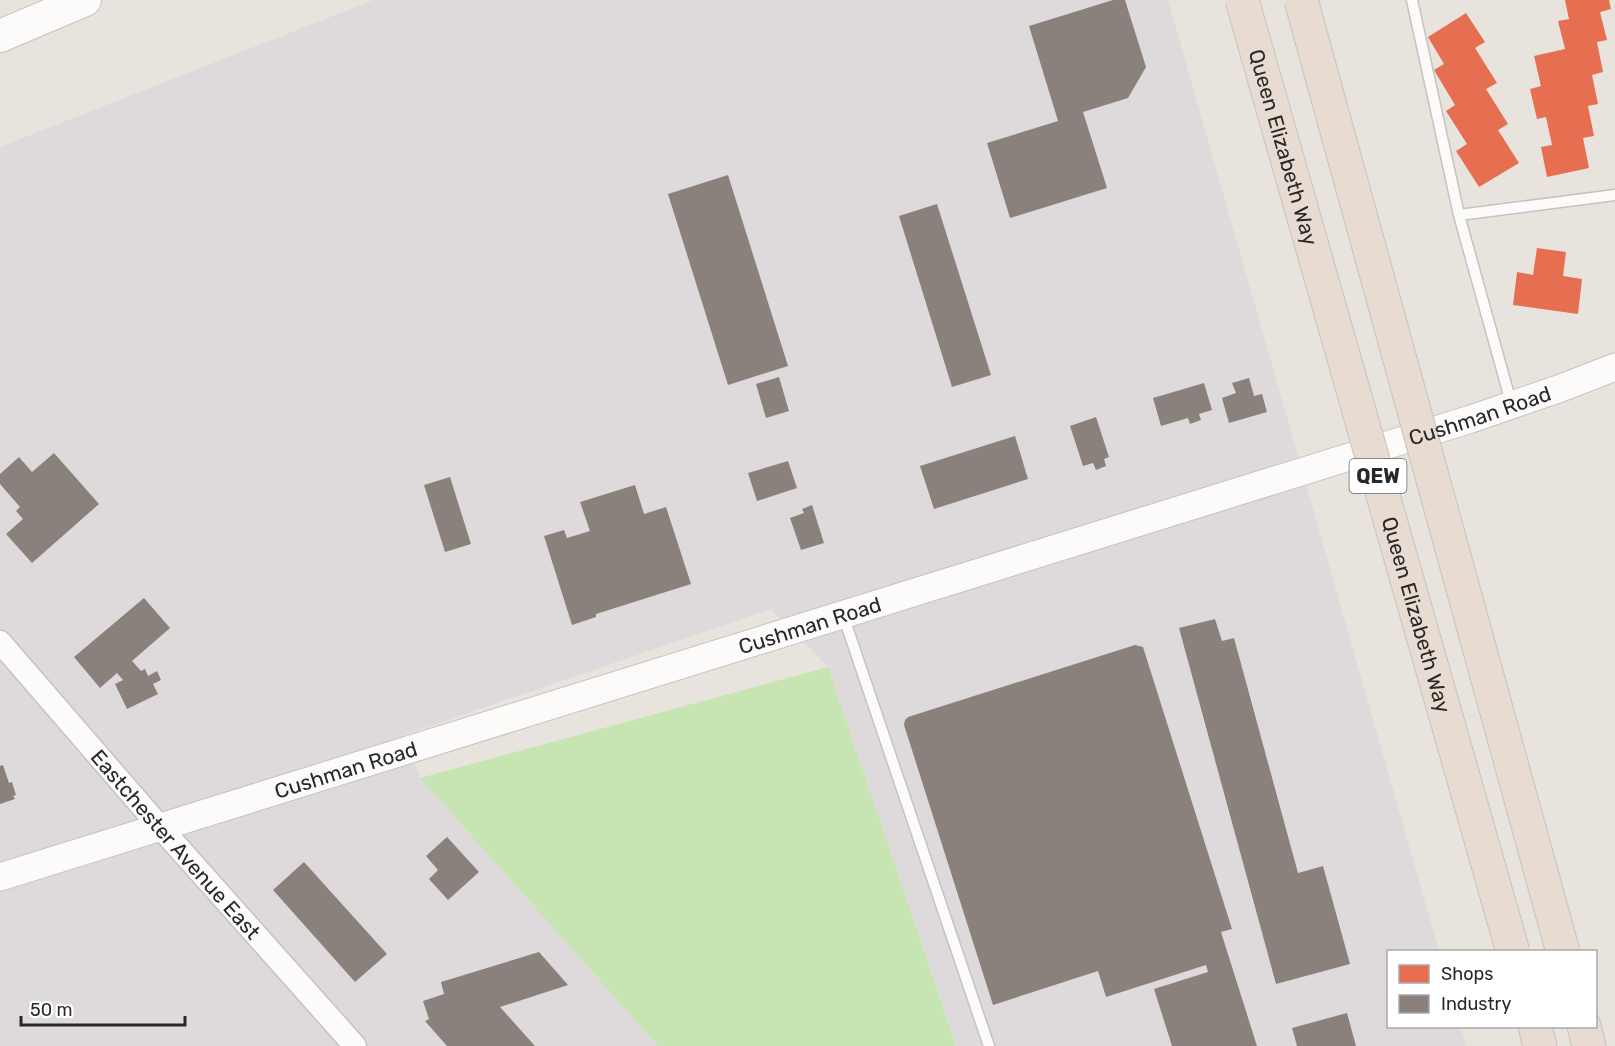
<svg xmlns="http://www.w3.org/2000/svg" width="1615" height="1046" font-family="Rubik,sans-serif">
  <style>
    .industrial { fill: #dedadc }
    .green { fill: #c7e5b3 }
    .shops { fill: #e76f51 }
    .industry { fill: #8a817c }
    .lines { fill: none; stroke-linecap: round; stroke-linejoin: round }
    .service-casing { stroke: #c4c3c3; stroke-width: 13 }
    .minor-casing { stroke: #c4c3c3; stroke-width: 25 }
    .tertiary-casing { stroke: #c4c3c3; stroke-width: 29 }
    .secondary-casing { stroke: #c4c3c3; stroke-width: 34 }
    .motorway-casing { stroke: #c4c2c0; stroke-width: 35 }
    .service { stroke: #fcfbfa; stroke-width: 10 }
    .minor { stroke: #fcfbfa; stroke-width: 22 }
    .tertiary { stroke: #fcfbfa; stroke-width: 27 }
    .secondary { stroke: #fcfbfa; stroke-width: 32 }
    .motorway { stroke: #e8dcd2; stroke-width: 33 }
    .motorway-bridge-casing { stroke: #c4c2c0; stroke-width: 35; stroke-linecap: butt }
    .motorway-bridge { stroke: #e8dcd2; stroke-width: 33 }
    .labels { text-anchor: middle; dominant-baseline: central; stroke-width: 6; stroke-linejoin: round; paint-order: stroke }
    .shield { fill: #fff; stroke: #686868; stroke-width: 1.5 }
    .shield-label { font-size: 20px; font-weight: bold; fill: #282828 }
    .street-label { font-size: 21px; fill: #282828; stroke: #fff }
  </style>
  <rect width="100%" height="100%" fill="#e8e3dd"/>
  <path class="industrial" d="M373 0H1168L1439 951 1388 952V1026L1460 1027 1466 1046H956L828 667 771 609 404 735 420 778 658 1046H0V147Z"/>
  <path class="green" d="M828 667 956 1046H658L420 778Z"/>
  <path class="shops" d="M1565 0H1609L1611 9 1600 12 1607 40 1597 42 1603 72 1592 75 1598 104 1588 106 1594 136 1583 138 1589 168 1547 177 1541 147 1552 145 1546 117 1537 119 1530 89 1541 86 1534 56 1565 49 1558 21 1569 19Z
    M1466 13 1485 42 1475 48 1497 83 1486 89 1508 124 1498 130 1519 163 1479 187 1456 151 1467 144 1446 111 1455 105 1434 70 1444 64 1428 37Z
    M1537 248 1566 252 1563 276 1582 279 1578 314 1513 305 1517 272 1533 275Z"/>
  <path class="industry" d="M1113 0H1125L1146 67 1128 98 1083 112 1107 188 1010 218 987 143 1058 121 1029 26Z
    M728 175 788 366 728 385 668 194Z
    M937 204 991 375 952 387 899 216Z
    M779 377 789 411 766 418 756 384Z
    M1249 378 1254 396 1262 394 1267 412 1229 423 1222 398 1236 393 1232 383Z
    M1204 383 1212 410 1199 414 1201 420 1190 424 1188 418 1161 426 1153 398Z
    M1096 417 1109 457 1104 459 1106 466 1096 470 1093 463 1083 466 1070 426Z
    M1015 436 1028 479 934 509 920 466Z
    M54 453 99 504 32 563 6 534 23 519 16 511 20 507 0 484V474L19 457 32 472Z
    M788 461 797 488 757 501 748 473Z
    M450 477 471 544 445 552 424 485Z
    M635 485 644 514 666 507 691 584 596 614V617L572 625 544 536 564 530 567 538 590 531 580 502Z
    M812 505 824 543 801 550 790 518 804 513 802 509Z
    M144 598 170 628 132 661 141 671 145 669 148 676 157 671 161 680 153 684 158 694 127 709 115 684 123 680 117 673 100 688 74 657Z
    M1215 619 1222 641 1234 638 1298 873 1323 866 1350 964 1276 984 1179 628Z
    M1135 645 1143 647 1232 929 1221 932 1257 1046H1172L1154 989 1208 972 1206 965 1106 997 1098 971 993 1005 904 725 905 720 908 717Z
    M3 765 9 783 12 782 16 795 13 796 15 799 0 804V766Z
    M447 837 479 872 448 900 429 879 438 870 426 856Z
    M304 862 387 954 355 982 273 890Z
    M539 952 568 985 500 1007 535 1046H447L425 1021 429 1019 423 1001 444 994 441 982Z
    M1347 1013 1356 1046H1297L1292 1028Z"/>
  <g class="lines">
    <defs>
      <path id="service" d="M1412 0 1459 215 1512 406
        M1459 215 1615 195
        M843 615 989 1046"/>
      <g id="minor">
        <path id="s1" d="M0 642 160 827 355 1046"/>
      </g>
      <g id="tertiary">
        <path id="s2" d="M0 877 1471 419 1561 388 1615 367"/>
      </g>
      <path id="secondary" d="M0 36 85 0"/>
      <path id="motorway" d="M1535 1026 1540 1046
        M1584 1026 1589 1046"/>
    </defs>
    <use href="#service" class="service-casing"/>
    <use href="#minor" class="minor-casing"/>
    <use href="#tertiary" class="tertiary-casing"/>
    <use href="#secondary" class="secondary-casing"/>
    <use href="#motorway" class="motorway-casing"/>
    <use href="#service" class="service"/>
    <use href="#minor" class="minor"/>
    <use href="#tertiary" class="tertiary"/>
    <use href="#secondary" class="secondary"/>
    <use href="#motorway" class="motorway"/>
    <defs>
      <g id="motorway-bridge">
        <path id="s3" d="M1242 0 1513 952"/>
        <path d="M1301 0 1563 952"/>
      </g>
    </defs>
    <use href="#motorway-bridge" class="motorway-bridge-casing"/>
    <use href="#motorway-bridge" class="motorway-bridge"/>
  </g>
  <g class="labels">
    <rect class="shield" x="1349.5" y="459" width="57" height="34" rx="4.5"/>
    <g class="shield-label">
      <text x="1378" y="476">QEW</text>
    </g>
    <g class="street-label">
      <text stroke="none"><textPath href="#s3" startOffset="153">Queen Elizabeth Way</textPath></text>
      <text stroke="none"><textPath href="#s2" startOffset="1550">Cushman Road</textPath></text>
      <text stroke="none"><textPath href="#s3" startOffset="639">Queen Elizabeth Way</textPath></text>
      <text stroke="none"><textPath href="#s2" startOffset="848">Cushman Road</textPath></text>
      <text stroke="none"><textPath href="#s2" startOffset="362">Cushman Road</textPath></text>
      <text stroke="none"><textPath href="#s1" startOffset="268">Eastchester Avenue East</textPath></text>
    </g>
  </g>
  <rect x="1387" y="950" width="210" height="78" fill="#ffffff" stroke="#a9a9a9" stroke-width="1.5"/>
  <rect x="1399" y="965" width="30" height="18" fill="#e76f51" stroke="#a9a9a9" stroke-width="1.5"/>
  <text x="1441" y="980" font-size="18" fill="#282828">Shops</text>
  <rect x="1399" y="995" width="30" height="18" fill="#8a817c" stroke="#a9a9a9" stroke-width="1.5"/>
  <text x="1441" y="1010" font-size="18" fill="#282828">Industry</text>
  <path d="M21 1016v9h164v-9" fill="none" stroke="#282828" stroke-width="3"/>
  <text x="30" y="1016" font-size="18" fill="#282828" stroke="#ffffff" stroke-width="4.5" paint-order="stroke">50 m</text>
</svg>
